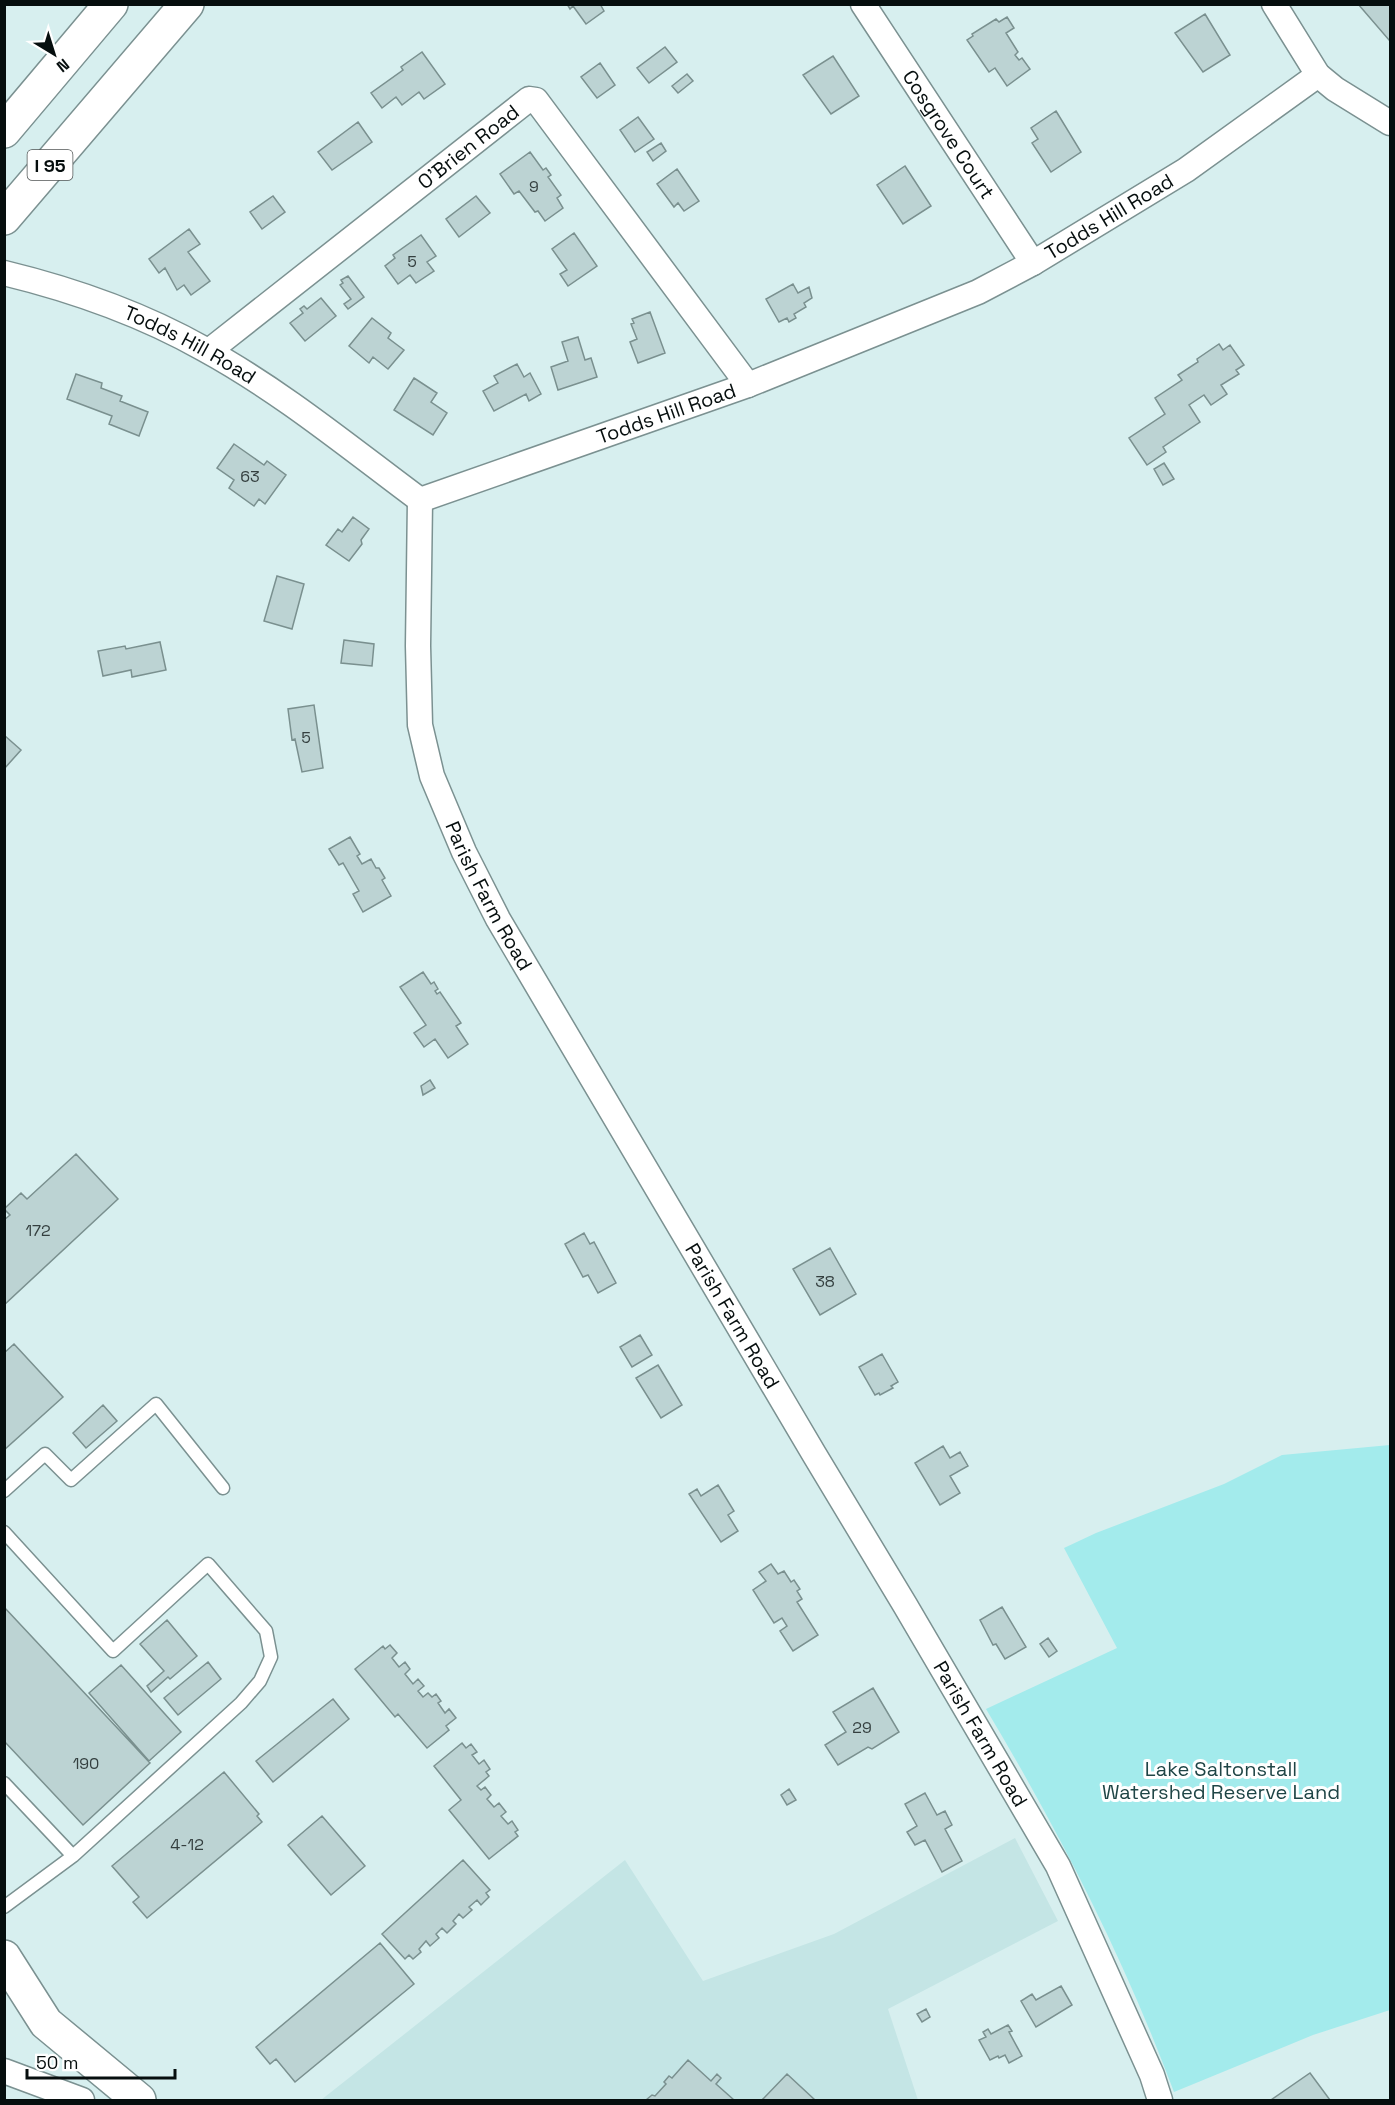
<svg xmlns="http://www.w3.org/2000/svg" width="1395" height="2105" font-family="'Space Grotesk',sans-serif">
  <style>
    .built { fill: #c4e5e5 }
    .green { fill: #a3ebec }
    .building { fill: #bcd3d3; stroke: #7a908f; stroke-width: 1.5 }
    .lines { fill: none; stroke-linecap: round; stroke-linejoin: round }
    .service-casing { stroke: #7b9191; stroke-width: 15 }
    .minor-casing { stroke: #7b9191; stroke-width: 27 }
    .secondary-casing { stroke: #7b9191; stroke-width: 36 }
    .motorway-casing { stroke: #7b9191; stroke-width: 36 }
    .service { stroke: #fff; stroke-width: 12 }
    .minor { stroke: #fff; stroke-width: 24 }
    .secondary { stroke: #fff; stroke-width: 33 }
    .motorway { stroke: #fff; stroke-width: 33 }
    .labels { text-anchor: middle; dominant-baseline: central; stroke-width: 6; stroke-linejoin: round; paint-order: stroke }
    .number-label { font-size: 16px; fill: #343f3f }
    .shield { fill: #fff; stroke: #515656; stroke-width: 1.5 }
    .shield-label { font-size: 18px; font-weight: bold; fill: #060e0e }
    .street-label { font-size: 20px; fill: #060e0e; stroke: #fff }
    .park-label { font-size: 20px; fill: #1f4546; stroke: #fff }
  </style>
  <rect width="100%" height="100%" fill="#d7efef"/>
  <path class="built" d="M1015 1838 1058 1921 888 2009 918 2100H321L625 1860 703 1981 834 1934Z"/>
  <path class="green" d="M1390 1445V2010L1313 2035 1174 2092C1124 1958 1059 1831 986 1709L1117 1648 1064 1548 1096 1533 1224 1484 1282 1455Z"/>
  <path class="building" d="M567 4H600L604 11 586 24 573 6 570 9Z
    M1358 4H1390V39L1389 40Z
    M1205 14 1230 55 1203 72 1175 33Z
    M1007 17 1014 28 1006 33 1018 52 1015 55 1019 60 1022 58 1030 69 1007 86 995 68 989 72 967 40 973 36 972 34 996 19 999 22Z
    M665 47 677 62 649 83 637 68Z
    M422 52 445 84 424 99 419 92 402 105 396 97 382 108 371 93 403 70 401 67Z
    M833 56 859 96 831 114 803 75Z
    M600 63 615 85 597 98 581 77Z
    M687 74 693 81 678 93 672 86Z
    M1056 111 1081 152 1051 172 1032 143 1038 139 1031 128Z
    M638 117 654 139 635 152 620 130Z
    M358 122 372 142 332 170 318 152Z
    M661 143 666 151 653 161 647 152Z
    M530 152 543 170 546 168 551 175 548 177 561 195 557 198 563 208 545 221 538 211 535 212 519 191 514 194 500 174Z
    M905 166 931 206 903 224 877 185Z
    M677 169 699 201 684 211 678 203 674 207 657 184Z
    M273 196 285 212 262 229 250 212Z
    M476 196 490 213 459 237 446 219Z
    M189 229 200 244 188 252 210 281 191 295 184 285 177 290 165 268 159 273 149 259Z
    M574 233 597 266 568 286 560 274 567 270 552 249Z
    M421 235 436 256 427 262 434 271 416 283 410 275 398 284 385 266 395 258 393 255Z
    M348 276 364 297 348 309 344 304 351 299 340 285 343 283 341 280Z
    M793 284 798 293 809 287 812 298 804 303 806 307 794 314 796 318 789 322 787 318 779 322 766 299Z
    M321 298 336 316 305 341 290 323 303 313 300 309 304 306 307 309Z
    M650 312 665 353 638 363 630 342 637 339 631 324 634 323 632 319Z
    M372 318 391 333 388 338 404 350 388 369 373 357 369 363 349 346Z
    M578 337 585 360 591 358 597 377 558 390 551 367 568 361 562 342Z
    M1219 344 1223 350 1230 345 1244 365 1236 370 1239 374 1221 385 1227 394 1211 405 1204 395 1189 405 1200 422 1163 447 1166 452 1147 465 1129 438 1165 414 1155 398 1182 380 1178 375 1198 362 1197 359Z
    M517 364 524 377 530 373 541 394 529 401 526 394 494 411 483 391 498 383 494 376Z
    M76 374 102 383 101 388 122 396 120 401 148 412 139 436 109 424 112 416 67 399Z
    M414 378 437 393 431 402 447 413 433 435 394 410Z
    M234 444 264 465 267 461 286 475 265 504 259 499 254 506 229 488 234 480 217 468Z
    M1164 463 1174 479 1163 485 1154 469Z
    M353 517 369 529 361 540 362 544 349 561 326 545 338 529 342 532Z
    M277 576 304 584 292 629 264 621Z
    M344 640 374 644 372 666 341 663Z
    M160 642 166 670 132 677 131 670 103 676 98 651 125 646 126 649Z
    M314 705 323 768 302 772 295 739 292 740 288 709Z
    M4 735 21 750 4 769Z
    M350 837 360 854 357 856 362 864 371 859 376 868H379L385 878 382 880 391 896 363 912 353 894 359 891 343 863 339 865 329 849Z
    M423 972 431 984 434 982 438 989 435 991 437 994 440 992 461 1023 456 1026 468 1044 448 1058 435 1039 424 1047 414 1033 426 1025 400 987Z
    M430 1080 435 1088 423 1095 421 1086Z
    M76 1154 118 1199 4 1305V1220L10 1215 4 1209 21 1193 27 1199Z
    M584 1233 590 1244 594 1242 616 1283 598 1293 588 1275 583 1277 565 1244Z
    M830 1248 856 1294 820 1315 793 1269Z
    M640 1335 652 1355 632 1367 620 1347Z
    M14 1344 63 1397 4 1450V1353Z
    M882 1354 898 1382 891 1386 893 1388 880 1395 879 1393 875 1395 859 1367Z
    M658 1365 682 1405 661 1418 636 1378Z
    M103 1405 117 1421 86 1448 73 1433Z
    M943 1446 950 1458 960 1452 968 1466 950 1476 960 1493 940 1505 915 1463Z
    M718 1485 734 1511 728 1515 738 1531 721 1542 689 1494 697 1489 701 1496Z
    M771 1564 778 1574 784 1571 791 1582 794 1580 800 1589 797 1591 802 1599 797 1602 818 1635 793 1651 780 1631 787 1626 782 1618 774 1623 753 1590 766 1581 759 1572Z
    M4 1607 150 1763 83 1825 4 1741Z
    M1002 1607 1026 1647 1005 1659 996 1644 993 1645 980 1620Z
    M167 1620 197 1656 170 1679 168 1677 151 1692 147 1686 164 1671 140 1644Z
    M1048 1638 1057 1651 1049 1657 1040 1644Z
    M390 1645 397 1653 392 1658 399 1667 405 1662 410 1669 405 1674 413 1684 418 1679 424 1686 418 1691 423 1697 428 1693 432 1697 436 1694 441 1701 438 1703 445 1713 449 1709 456 1718 446 1726 449 1730 427 1748 398 1714 395 1717 355 1669 383 1646 385 1649Z
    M208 1662 221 1679 178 1715 164 1698Z
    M121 1665 181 1732 149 1761 89 1693Z
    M873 1688 899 1732 872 1749 868 1747 838 1765 825 1745 846 1732 833 1712Z
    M333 1699 349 1719 273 1782 256 1761Z
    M462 1743 466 1748 471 1744 477 1752 472 1755 479 1764 484 1760 490 1769 486 1772 489 1776 477 1786 481 1790 485 1787 491 1795 487 1799 494 1807 499 1803 506 1812 501 1816 508 1824 512 1821 518 1830 515 1832 518 1836 489 1859 449 1810 461 1800 434 1766Z
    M224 1772 259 1814 257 1816 262 1822 147 1918 133 1902 139 1897 112 1866Z
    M789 1789 796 1800 787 1805 781 1795Z
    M925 1793 937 1815 945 1811 952 1825 945 1829 962 1861 942 1872 925 1840 915 1845 907 1832 917 1826 905 1804Z
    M322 1816 365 1866 331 1895 288 1845Z
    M463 1860 490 1890 486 1893 489 1897 481 1905 477 1900 469 1907 472 1910 463 1918 459 1914 453 1921 456 1924 447 1933 442 1928 436 1934 439 1938 430 1946 426 1941 419 1949 421 1952 413 1959 409 1955 405 1959 382 1934Z
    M380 1943 414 1984 295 2082 276 2059 270 2064 256 2047Z
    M1061 1986 1072 2005 1036 2027 1021 2001 1032 1994 1036 2000Z
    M926 2009 930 2017 922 2022 917 2014Z
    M1008 2025 1012 2031 1009 2032 1022 2056 1009 2063 1005 2055 999 2058 998 2056 990 2060 979 2040 986 2037 983 2032 988 2029 991 2034Z
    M688 2060 711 2081 717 2074 721 2078 716 2084 734 2100H646L652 2095 655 2096 666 2084 664 2082 669 2076 672 2078Z
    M1310 2073 1330 2100H1271Z
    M787 2074 815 2100H762Z"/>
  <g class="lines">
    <defs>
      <path id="service" d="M4 1491 45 1454 71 1480 156 1404 223 1488
        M4 1532 113 1651 208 1564 266 1631 271 1657 260 1681 241 1703 73 1856 4 1907
        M4 1783 73 1856"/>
      <g id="minor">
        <path id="s1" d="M863 4 1033 263"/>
        <path d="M1274 4 1318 75 1335 89 1390 123"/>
        <path id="s2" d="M4 273C74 290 142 314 204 349 281 391 350 448 420 500"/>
        <path id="s3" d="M209 351 529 99 536 100 748 385"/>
        <path id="s4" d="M420 500 418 646 420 725 432 776 464 852 498 919 814 1454 905 1605 1058 1866 1152 2075 1160 2100"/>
        <path id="s5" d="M420 500 748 385 978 292 1033 263 1186 170 1318 75"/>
        <path d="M4 2071 82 2100"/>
      </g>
      <path id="secondary" d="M4 1957 46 2023 139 2100"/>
      <path id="motorway" d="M4 131 111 4
        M4 218 187 4"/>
    </defs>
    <use href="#service" class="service-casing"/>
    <use href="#minor" class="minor-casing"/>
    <use href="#secondary" class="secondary-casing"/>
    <use href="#motorway" class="motorway-casing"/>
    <use href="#service" class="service"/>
    <use href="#minor" class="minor"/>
    <use href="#secondary" class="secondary"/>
    <use href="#motorway" class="motorway"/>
  </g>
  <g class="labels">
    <g class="number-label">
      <text x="534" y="186">9</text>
      <text x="412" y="261">5</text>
      <text x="250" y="476">63</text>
      <text x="306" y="737">5</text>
      <text x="38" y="1230">172</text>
      <text x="825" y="1281">38</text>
      <text x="862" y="1727">29</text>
      <text x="86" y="1763">190</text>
      <text x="187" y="1844">4-12</text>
    </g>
    <rect class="shield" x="27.5" y="150" width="45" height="30" rx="4.5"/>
    <g class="shield-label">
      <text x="50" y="165">I 95</text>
    </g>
    <g class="street-label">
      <text stroke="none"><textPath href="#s1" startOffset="156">Cosgrove Court</textPath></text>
      <text stroke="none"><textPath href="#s3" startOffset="330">O'Brien Road</textPath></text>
      <text stroke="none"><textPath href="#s5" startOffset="747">Todds Hill Road</textPath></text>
      <text stroke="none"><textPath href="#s2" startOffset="200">Todds Hill Road</textPath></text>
      <text stroke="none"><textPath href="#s5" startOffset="261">Todds Hill Road</textPath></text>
      <text stroke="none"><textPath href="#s4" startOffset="410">Parish Farm Road</textPath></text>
      <text stroke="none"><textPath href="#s4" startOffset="896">Parish Farm Road</textPath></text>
      <text stroke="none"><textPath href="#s4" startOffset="1382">Parish Farm Road</textPath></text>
    </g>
    <g class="park-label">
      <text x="1221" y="1769">Lake Saltonstall<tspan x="1221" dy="23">Watershed Reserve Land</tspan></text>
    </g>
  </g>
  <rect width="1395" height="2105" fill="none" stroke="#060e0e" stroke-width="12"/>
  <g transform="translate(54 54) rotate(142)" stroke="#ffffff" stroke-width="4.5" paint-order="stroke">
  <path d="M0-4.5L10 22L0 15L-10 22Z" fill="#060e0e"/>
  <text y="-9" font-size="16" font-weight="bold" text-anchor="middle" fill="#060e0e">N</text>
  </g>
  <path d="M27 2069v9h148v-9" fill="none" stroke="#060e0e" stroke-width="3"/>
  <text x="36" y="2069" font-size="18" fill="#060e0e" stroke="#ffffff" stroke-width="4.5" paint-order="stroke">50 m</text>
</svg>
